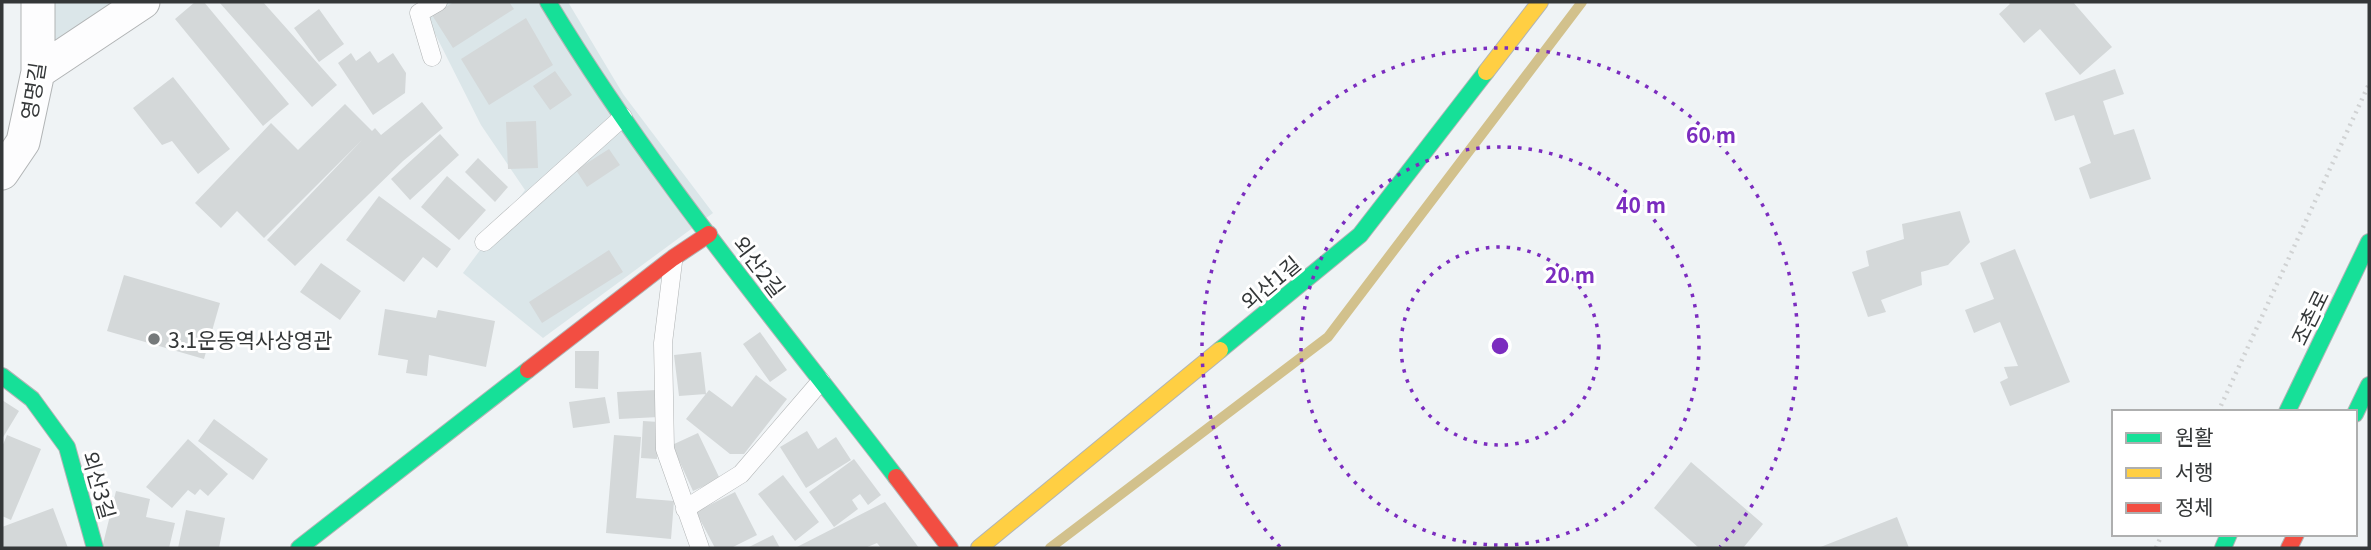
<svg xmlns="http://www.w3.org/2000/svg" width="2371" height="550" font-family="Georgia,'Noto Sans KR',serif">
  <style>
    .built { fill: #dbe6e9 }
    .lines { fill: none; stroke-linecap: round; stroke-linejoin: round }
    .stream { stroke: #d2c18c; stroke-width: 10 }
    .building { fill: #d4d8d9 }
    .lane-casing { stroke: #b1b4b5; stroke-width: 19 }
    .street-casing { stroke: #b1b4b5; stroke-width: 35 }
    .fast-casing { stroke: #b1b4b5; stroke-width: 18 }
    .slow-casing { stroke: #b1b4b5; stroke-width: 18 }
    .jam-casing { stroke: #b1b4b5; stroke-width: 18 }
    .path { stroke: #d0d2d3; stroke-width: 4.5; stroke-dasharray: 2 5; stroke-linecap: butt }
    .lane { stroke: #fdfdfe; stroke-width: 18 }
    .street { stroke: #fdfdfe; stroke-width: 33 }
    .fast { stroke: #16e098; stroke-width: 16 }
    .slow { stroke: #ffcf43; stroke-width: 16 }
    .jam { stroke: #f24e42; stroke-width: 16 }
    .ring { fill: none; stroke: #7b2cbf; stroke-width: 3.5; stroke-dasharray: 3.5 7 }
    .poi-dot { fill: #75797a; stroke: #fff; stroke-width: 2.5 }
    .labels { text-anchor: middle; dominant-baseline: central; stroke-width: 6; stroke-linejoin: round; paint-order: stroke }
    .street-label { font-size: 21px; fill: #343738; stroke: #fff }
    .poi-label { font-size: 21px; fill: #343738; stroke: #fff; text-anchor: start }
    .centre { fill: #7b2cbf; stroke: #fff; stroke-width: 3.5 }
    .ring-label { font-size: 21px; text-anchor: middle; font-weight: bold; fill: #7b2cbf; stroke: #fff; stroke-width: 6; stroke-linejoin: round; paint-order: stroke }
  </style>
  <rect width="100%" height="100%" fill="#eff3f5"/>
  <path class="built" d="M53 2H127L53 41Z
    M419 2H568L623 94 713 213 543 338 463 273 525 190 481 125Z"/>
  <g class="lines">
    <path class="stream" d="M1050 548 1328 337 1582 2"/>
  </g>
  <path class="building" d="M195 2H204L289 104 263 126 175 19Z
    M219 2H263L337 85 312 107Z
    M454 2H509L514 9 453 48 432 15Z
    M2008 2H2073L2112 47 2080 75 2040 29 2024 43 1999 14 2010 4Z
    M319 9 344 44 319 62 294 28Z
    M526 18 553 65 489 105 461 59Z
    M370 51 378 63 393 53 406 73 405 93 373 115 338 63 351 53 356 61Z
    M2115 69 2124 94 2103 101 2114 135 2134 129 2151 179 2090 199 2079 168 2091 163 2074 115 2055 121 2045 93Z
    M555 71 572 95 550 110 533 86Z
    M173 77 230 149 198 174 172 141 162 145 133 108Z
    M422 102 443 128 403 161 295 266 267 240 362 140 264 238 237 211 221 228 195 203 271 123 298 150 345 104 372 131 375 128 381 135Z
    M536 121 538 168 508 169 506 122Z
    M440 134 459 155 410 200 391 179Z
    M609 149 620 165 587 187 576 170Z
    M478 158 508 187 495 202 465 172Z
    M447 176 486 210 459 240 421 207Z
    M379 196 451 249 437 268 423 257 404 282 346 240Z
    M1960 211 1970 242 1948 265 1921 272 1922 285 1881 300 1886 312 1868 317 1852 272 1869 266 1866 251 1904 239 1902 224Z
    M2015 249 2070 382 2010 406 2000 382 2008 378 2004 367 2018 366 2000 322 1974 333 1965 310 1994 299 1980 263Z
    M609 250 623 272 542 323 529 302Z
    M321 263 361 291 340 320 300 292Z
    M124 275 220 303 204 359 107 331Z
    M385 309 436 318 438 310 495 321 486 367 429 355 427 376 406 373 408 360 378 355Z
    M760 332 787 370 770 382 743 344Z
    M575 351H599L598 389 575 388Z
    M701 352 706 394 679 396 674 355Z
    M756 375 787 399 744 454H730L686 419 709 390 732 407Z
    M657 390 659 417 619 419 617 392Z
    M605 397 610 423 573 428 569 402Z
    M2 400 19 411 2 439Z
    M214 419 268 459 253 480 198 441Z
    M643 421 659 422 657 459 641 458Z
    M807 431 818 449 836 437 851 460 806 488 780 447Z
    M698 433 720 479 693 491 672 445Z
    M7 435 41 449 11 520 2 516V447Z
    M614 435 641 437 636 498 674 501 671 539 606 533Z
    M188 439 228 474 208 496 200 489 195 495 188 490 172 508 146 487Z
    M854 459 881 495 868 505 860 494 852 500 858 509 834 527 809 492Z
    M1691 462 1763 524 1743 548H1699L1654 508Z
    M783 475 819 522 795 541 758 494Z
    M116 491 150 499 146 517 175 523 169 548H102Z
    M735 492 757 535 731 548H715L696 512Z
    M885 502 919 548H881L877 543 865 548H795Z
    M53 508 68 548H2V527Z
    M186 510 225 518 219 548H178Z
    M1897 517 1909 548H1818Z
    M773 535 780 548H747Z"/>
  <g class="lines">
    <defs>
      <path id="lane" d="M432 57 419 13 438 2
        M484 242 623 117
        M673 262 663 343 665 449 700 548
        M685 509 741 474 821 381"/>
      <path id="street" d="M38 72 143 2
        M2 173 23 142 38 72V2"/>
      <path id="fast" d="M548 2C649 170 777 322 896 477
        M1220 350 1360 235 1486 72
        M2 376 32 399 67 447 95 548
        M2287 412 2369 242
        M2355 414 2369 385
        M299 548 528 370
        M2223 548 2229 534"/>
      <path id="slow" d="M1486 72 1540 2
        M979 548 1220 350"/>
      <path id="jam" d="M528 370 673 258 709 234
        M896 477 950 548
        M2289 548 2296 534"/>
    </defs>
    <use href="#lane" class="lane-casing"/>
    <use href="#street" class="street-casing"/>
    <use href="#fast" class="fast-casing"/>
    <use href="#slow" class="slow-casing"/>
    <use href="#jam" class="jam-casing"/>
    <path class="path" d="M2218 412 2369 84
      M2156 548 2162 534"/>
    <use href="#lane" class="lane"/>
    <use href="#street" class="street"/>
    <use href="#fast" class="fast"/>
    <use href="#slow" class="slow"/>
    <use href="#jam" class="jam"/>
  </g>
  <g class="ring">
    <circle cx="1500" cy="346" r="99"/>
    <circle cx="1500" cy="346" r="199"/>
    <path d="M1280 547A298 298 0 1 1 1720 547"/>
  </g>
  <circle class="poi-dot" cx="154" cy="339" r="7"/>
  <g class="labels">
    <g class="street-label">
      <text transform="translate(32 91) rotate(-81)">영명길</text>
      <text transform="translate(760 266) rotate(53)">외산2길</text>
      <text transform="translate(1270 282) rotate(-40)">외산1길</text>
      <text transform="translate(2309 317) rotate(-64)">조촌로</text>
      <text transform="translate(100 485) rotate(74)">외산3길</text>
    </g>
    <g class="poi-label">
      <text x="168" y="339">3.1운동역사상영관</text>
    </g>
  </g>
  <circle cx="1500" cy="346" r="10" class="centre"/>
  <g class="ring-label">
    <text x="1711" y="143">60 m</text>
    <text x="1641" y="213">40 m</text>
    <text x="1570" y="283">20 m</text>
  </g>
  <rect width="2371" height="550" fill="none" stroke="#343738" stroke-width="7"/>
  <rect x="2112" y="410" width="245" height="126" fill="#ffffff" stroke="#aeafaf" stroke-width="2"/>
  <rect x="2126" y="433" width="35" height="10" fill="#16e098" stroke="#aeafaf" stroke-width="2"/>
  <text x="2175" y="445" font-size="21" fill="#343738">원활</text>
  <rect x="2126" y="468" width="35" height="10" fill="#ffcf43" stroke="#aeafaf" stroke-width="2"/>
  <text x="2175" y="480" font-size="21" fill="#343738">서행</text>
  <rect x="2126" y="503" width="35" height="10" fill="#f24e42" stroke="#aeafaf" stroke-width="2"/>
  <text x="2175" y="515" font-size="21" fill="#343738">정체</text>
</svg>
